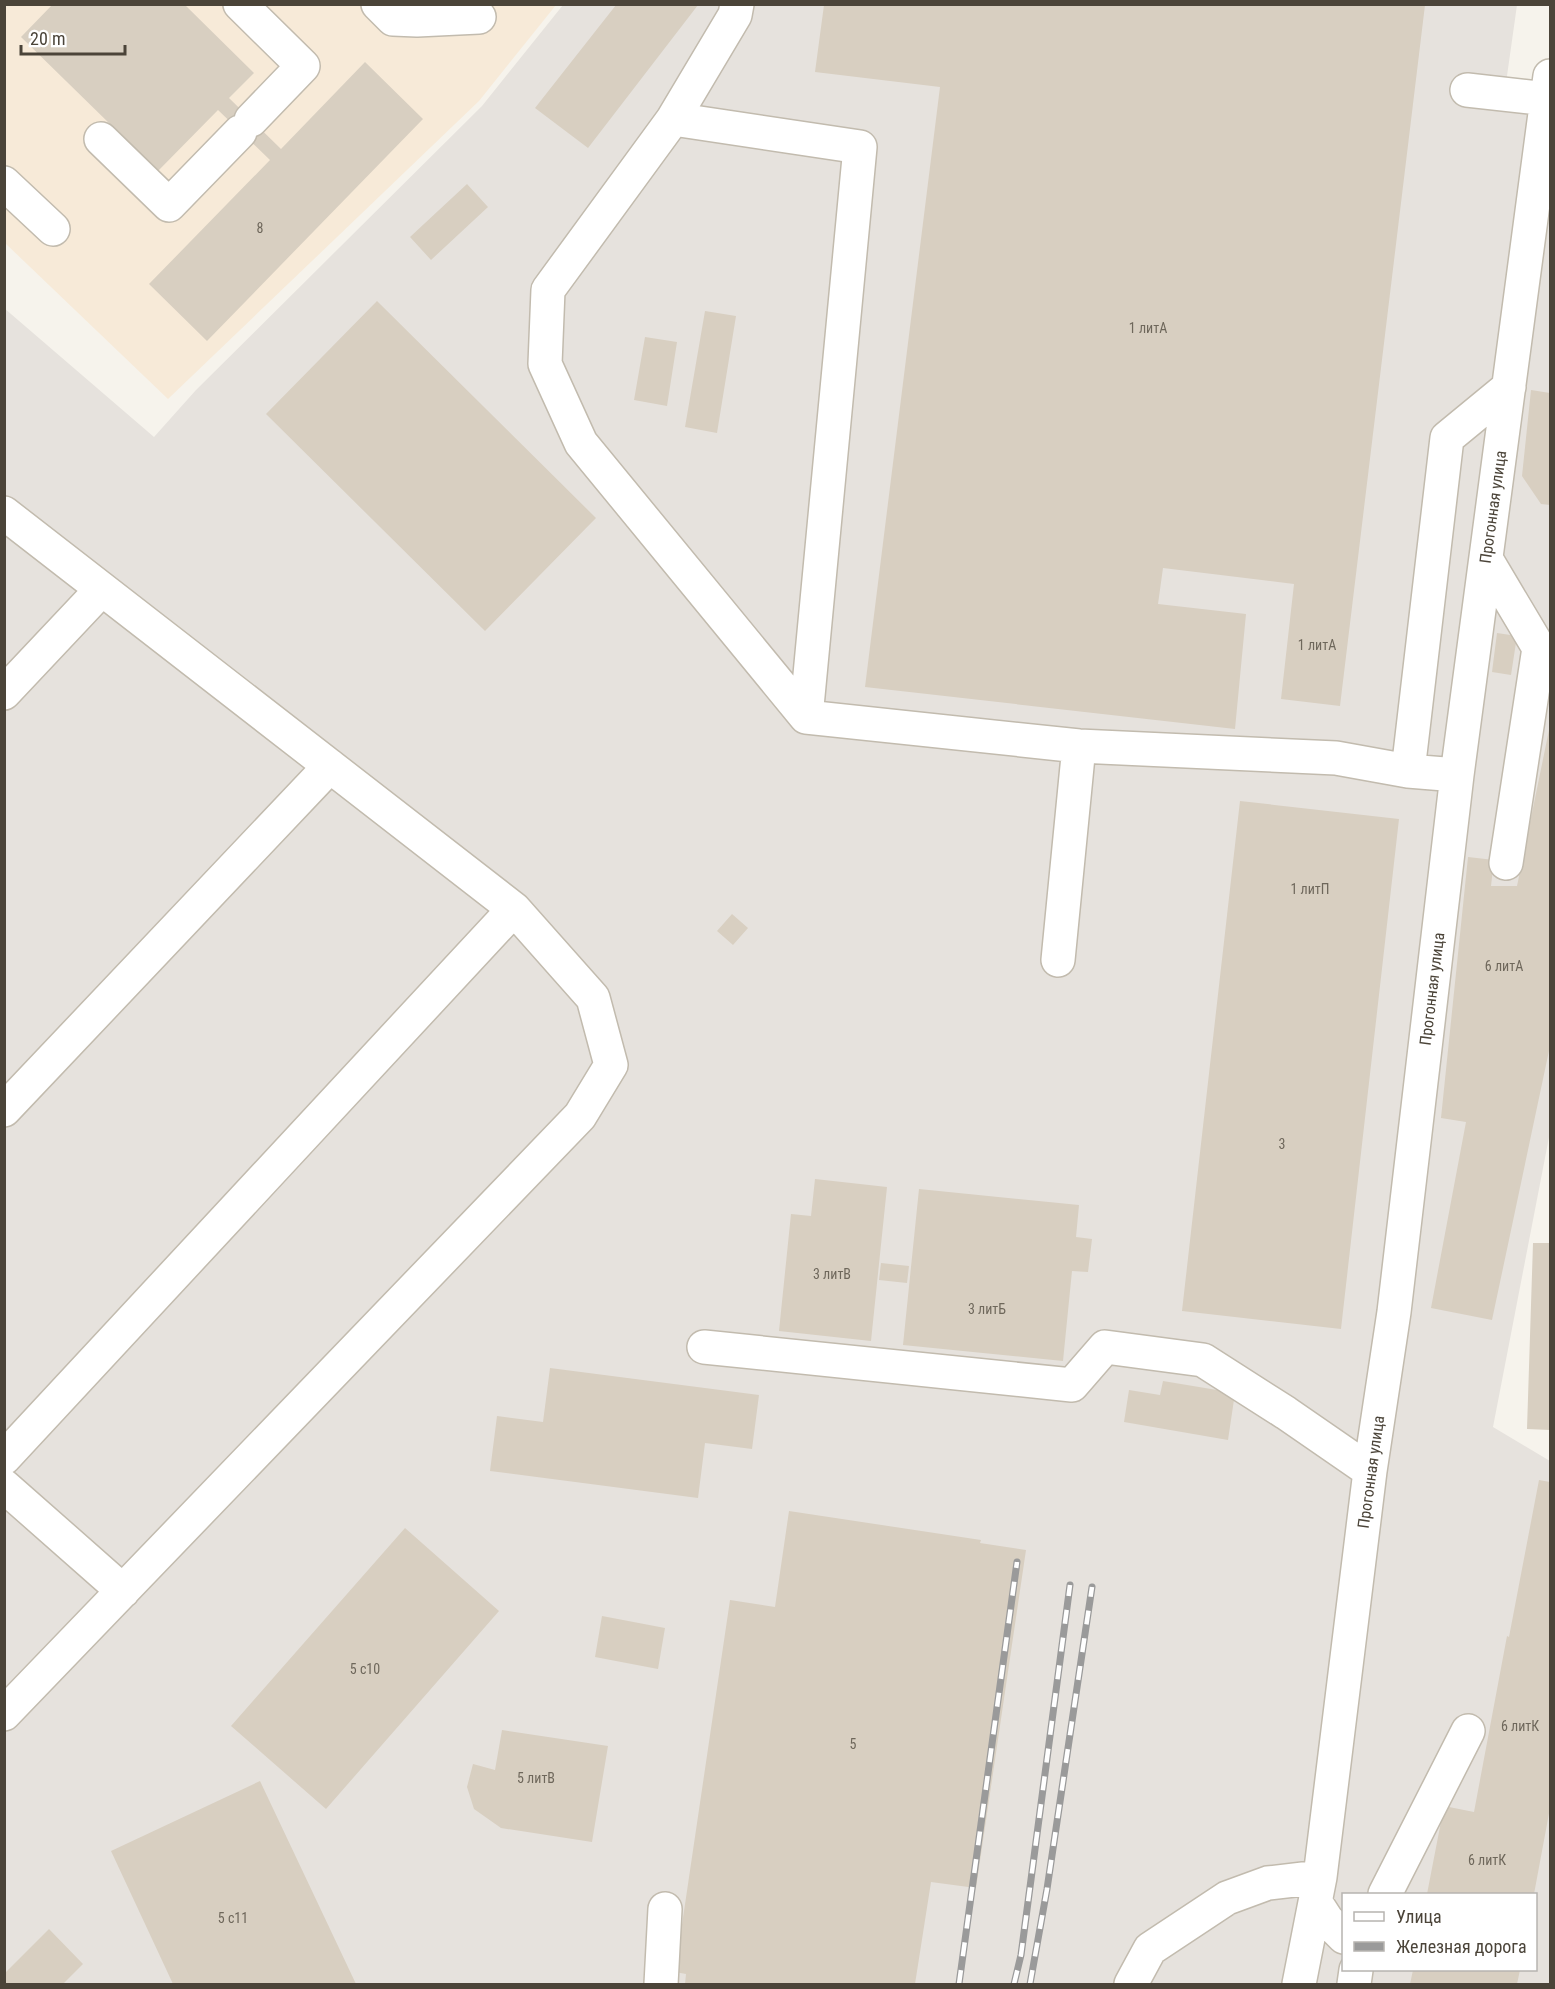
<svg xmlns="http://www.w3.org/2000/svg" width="1555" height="1989" font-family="'Roboto Condensed',sans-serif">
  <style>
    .commercial { fill: #f7ead8 }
    .industrial { fill: #e6e2dd; fill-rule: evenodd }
    .building { fill: #d8cfc1 }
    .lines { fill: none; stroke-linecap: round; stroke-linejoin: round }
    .minor-casing { stroke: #c2bbae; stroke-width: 36 }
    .minor { stroke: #fff; stroke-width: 33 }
    .rail-casing { stroke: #9a9a9a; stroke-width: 7 }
    .rail { stroke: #fff; stroke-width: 4.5; stroke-dasharray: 14; stroke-linecap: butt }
    .labels { text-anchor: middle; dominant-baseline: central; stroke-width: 6; stroke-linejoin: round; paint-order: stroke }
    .number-label { font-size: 14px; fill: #6e675b }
    .street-label { font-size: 16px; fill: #4b4439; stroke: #fff }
  </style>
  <rect width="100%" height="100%" fill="#f6f3ec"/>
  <path class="commercial" d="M4 5H556L479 101 168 399 5 243Z"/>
  <path class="industrial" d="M563 5H1517L1506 83 1550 112V1132L1493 1427 1550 1461 1549 1984H5L4 308 154 437 196 390 482 106ZM1344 1894H1536V1970H1344Z"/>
  <path class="building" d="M53 4H184L254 73 229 98 281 149 365 62 423 119 207 341 149 284 270 160 218 110 158 171 21 37Z
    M616 5H698L588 148 535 108Z
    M824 5H1425L1340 706 1281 699 1294 584 1163 568 1158 604 1246 614 1235 729 865 687 940 87 815 72Z
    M467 184 488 207 431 260 410 237Z
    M377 301 596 518 485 631 266 414Z
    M705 311 736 316 717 433 685 427Z
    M645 337 677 342 667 406 634 400Z
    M1531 390 1550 393V505L1541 504 1522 476Z
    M1497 633 1517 636 1511 675 1492 672Z
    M1549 730 1550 1046 1492 1320 1431 1308 1466 1122 1441 1118 1468 857 1494 860 1491 886H1517Z
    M1240 801 1399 819 1341 1329 1182 1311Z
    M732 914 748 928 733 945 717 931Z
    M815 1179 887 1187 871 1341 779 1331 791 1214 811 1216Z
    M919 1189 1079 1205 1076 1237 1092 1239 1088 1272 1072 1271 1063 1361 903 1345Z
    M1533 1243H1550V1430L1527 1429Z
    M881 1263 909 1266 907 1283 879 1280Z
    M550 1368 759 1395 752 1449 705 1443 698 1498 490 1471 497 1416 543 1422Z
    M1163 1381 1235 1393 1228 1440 1124 1422 1129 1390 1160 1395Z
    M1539 1480 1550 1482V1808L1534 1894H1427L1444 1806 1474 1812 1507 1636 1509 1637Z
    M789 1511 981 1540 980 1543 1026 1550 976 1888 931 1882 915 1984H685L686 1974 675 1972 730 1600 775 1607Z
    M405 1528 499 1611 326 1809 231 1726Z
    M602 1616 665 1628 658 1669 595 1657Z
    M502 1730 608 1746 592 1842 501 1828 474 1809 467 1787 473 1764 495 1770Z
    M260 1781 356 1984H173L111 1851Z
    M49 1929 83 1964 63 1984H4V1974Z
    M1413 1970H1520L1517 1984H1410Z"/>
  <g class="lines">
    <defs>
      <path id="minor" d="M240 4 303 66 251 120
        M378 4 393 19 417 20 479 17
        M737 4 735 15 673 119 860 147 806 717
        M1467 90 1547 99
        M673 119 548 290 545 364 581 443 806 717 1079 746 1336 758 1408 771 1457 775
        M101 139 169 205 240 132
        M4 183 53 229
        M4 513 514 909 593 998 611 1065 580 1116 4 1714
        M1486 559 1539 648 1506 863
        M4 693 102 589
        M1408 771 1447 438 1509 387
        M1058 960 1079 746
        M4 1110 330 766
        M704 1347 1072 1385 1105 1347 1203 1360 1286 1413 1370 1471
        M4 1458 514 909
        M4 1486 123 1591
        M1385 1894 1468 1731
        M1316 1903 1327 1920 1344 1937
        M661 1984 665 1909
        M1131 1984 1150 1949 1227 1898 1268 1883 1320 1877
        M1299 1984 1320 1877 1370 1471 1394 1312 1457 775 1550 76
        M1354 1984 1356 1970"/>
    </defs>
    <use href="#minor" class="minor-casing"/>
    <use href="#minor" class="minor"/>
    <defs>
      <path id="rail" d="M959 1984 1017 1562
        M1014 1984 1021 1955 1070 1585
        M1030 1984 1047 1889 1092 1587"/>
    </defs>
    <use href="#rail" class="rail-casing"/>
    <use href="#rail" class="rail"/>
  </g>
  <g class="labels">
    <g class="number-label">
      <text x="260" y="228">8</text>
      <text x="1148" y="328">1 литА</text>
      <text x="1317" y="645">1 литА</text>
      <text x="1310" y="889">1 литП</text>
      <text x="1504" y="966">6 литА</text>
      <text x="1282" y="1144">3</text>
      <text x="832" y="1274">3 литВ</text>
      <text x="987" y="1309">3 литБ</text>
      <text x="365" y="1669">5 с10</text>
      <text x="1520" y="1726">6 литК</text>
      <text x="853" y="1744">5</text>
      <text x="536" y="1778">5 литВ</text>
      <text x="1487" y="1860">6 литК</text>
      <text x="233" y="1918">5 с11</text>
    </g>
    <g class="street-label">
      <text transform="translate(1493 507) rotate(-82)">Прогонная улица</text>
      <text transform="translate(1432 989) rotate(-83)">Прогонная улица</text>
      <text transform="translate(1371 1472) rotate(-82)">Прогонная улица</text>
    </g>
  </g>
  <rect width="1555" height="1989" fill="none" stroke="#4b4439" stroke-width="12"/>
  <rect x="1342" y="1893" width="195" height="78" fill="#ffffff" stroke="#b7b4b0" stroke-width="1.5"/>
  <rect x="1354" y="1912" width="30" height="9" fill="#ffffff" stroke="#b7b4b0" stroke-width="1.5"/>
  <text x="1396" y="1923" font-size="18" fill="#4b4439">Улица</text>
  <rect x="1354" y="1942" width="30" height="9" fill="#9a9a9a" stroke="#b7b4b0" stroke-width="1.5"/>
  <text x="1396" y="1953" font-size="18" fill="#4b4439">Железная дорога</text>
  <path d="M21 45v9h104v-9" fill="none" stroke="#4b4439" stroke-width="3"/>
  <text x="30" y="45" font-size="18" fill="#4b4439" stroke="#ffffff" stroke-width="4.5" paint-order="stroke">20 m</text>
</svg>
